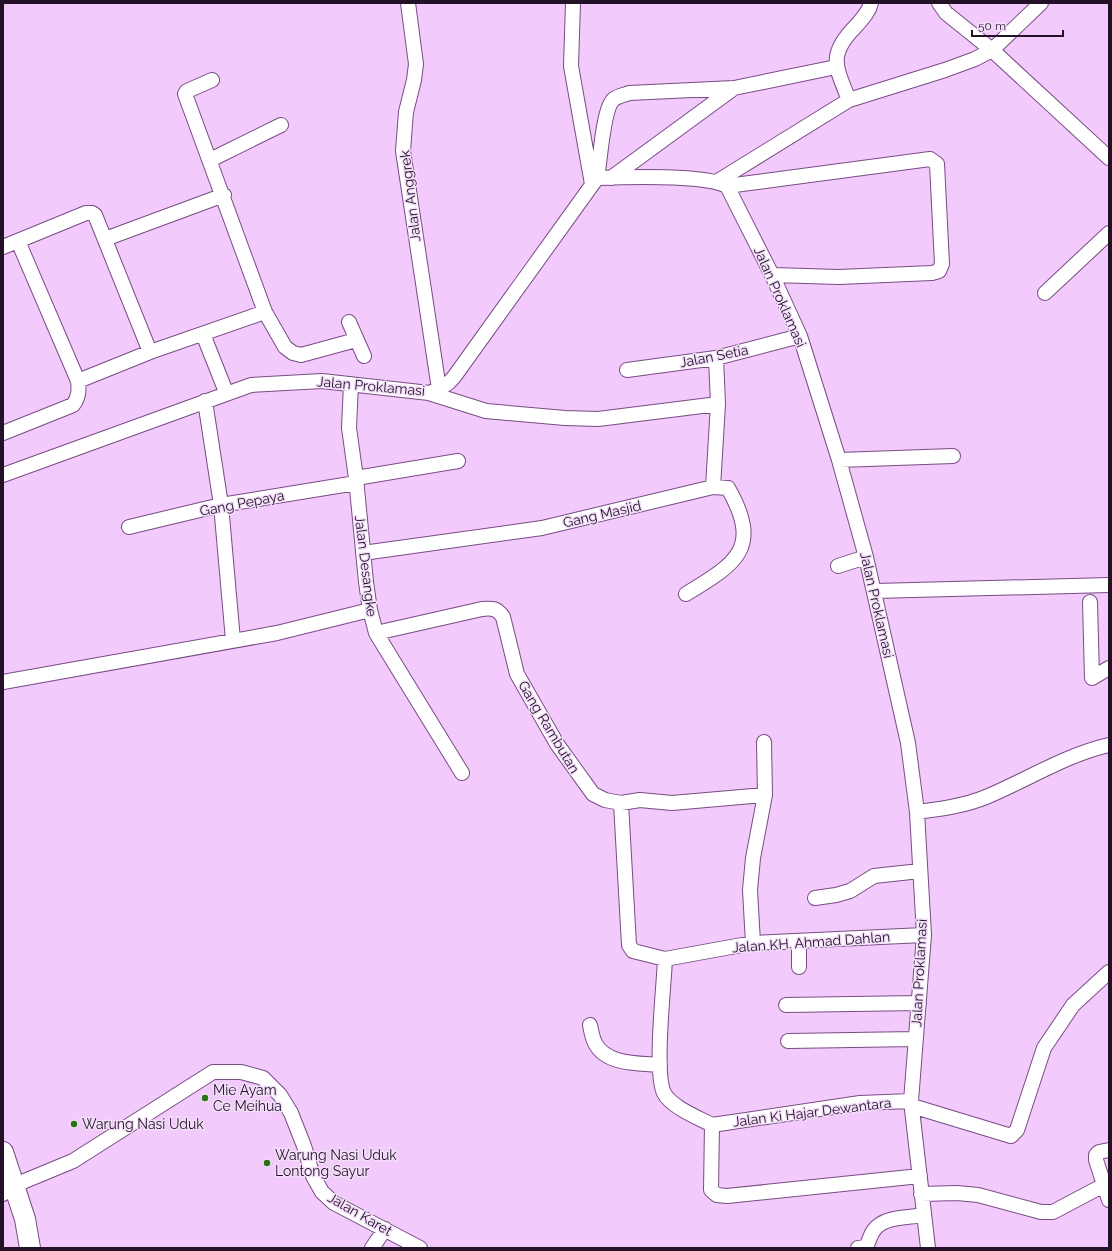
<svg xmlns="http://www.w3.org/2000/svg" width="1112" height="1251" font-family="Raleway,sans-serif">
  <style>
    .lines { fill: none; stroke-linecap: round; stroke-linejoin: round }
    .minor-casing { stroke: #794c84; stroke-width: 16 }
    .highway-casing { stroke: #794c84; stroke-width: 22 }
    .minor { stroke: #fff; stroke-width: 14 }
    .highway { stroke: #fff; stroke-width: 20 }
    .poi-dot { fill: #2b7212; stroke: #f3dff9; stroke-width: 1.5 }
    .labels { text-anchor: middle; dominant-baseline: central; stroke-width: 3; stroke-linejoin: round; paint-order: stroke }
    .street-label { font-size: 14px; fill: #231128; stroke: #f3dff9 }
    .poi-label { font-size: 14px; fill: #231128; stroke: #f3dff9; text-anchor: start }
  </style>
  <rect width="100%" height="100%" fill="#f2cafc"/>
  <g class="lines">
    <defs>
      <path id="minor" d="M408 3 416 64 414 80 406 112 403 151 439 389
        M573 3 571 66 592 184
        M939 3 946 13 992 50 1109 158
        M212 80 187 91 185 94 265 312 285 347 293 353 301 355 356 340
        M849 100C836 67 827 55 856 26 862 19 869 12 871 3
        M210 160 281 125
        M597 178C600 163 603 107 614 99 618 96 624 95 629 93L734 88
        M611 178 734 88 836 67
        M718 181 849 100 945 70 975 59 992 50 1041 3
        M727 186 930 159 937 164 942 264 939 271 932 273 839 277 772 275
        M105 239 224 195
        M3 247 86 213H92L95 215 150 352
        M1045 293 1109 233
        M349 322 364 356
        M203 334 226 392
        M627 370 716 358 800 336
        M78 381 150 352 265 312
        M351 384 349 428 356 478 366 582 370 610 376 633 462 773
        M429 393 486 411 565 418 598 419 718 404
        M205 401 221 505 233 640
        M3 433 73 405C79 397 79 390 78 381L18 241
        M839 460 953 456
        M3 475 251 385 322 381 429 393C439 389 447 386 454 377L597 178C627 177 703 174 727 186L772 275 800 336 839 460 866 557 908 743 917 812 924 935 911 1101 928 1248
        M356 478 458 461
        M129 527 221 505 356 483
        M363 553 542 528 713 487 718 404 716 358
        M838 566 866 557
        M875 591 1109 585
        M686 594C737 563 762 548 728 488L713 487
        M1090 602 1092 678 1109 668
        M376 633 482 609C492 608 497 608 503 617L517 674 557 744 593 794 605 800 621 803 640 800 672 803 765 795
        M3 682 277 633 370 610
        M621 803 629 945 633 951 665 959
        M917 812C940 809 964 806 986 797 1027 780 1065 755 1109 745
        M815 898 836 895 850 891 874 876 920 871
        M753 943 750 890 753 858 765 795 764 742
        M799 967V941
        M786 1005 919 1003
        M590 1025C591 1030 592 1037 595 1043 606 1065 638 1063 660 1065
        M788 1041 916 1039
        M912 1106 1011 1136 1017 1130 1044 1048 1073 1005 1109 972
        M712 1125 860 1103 911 1101
        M1109 1150 1099 1152 1096 1155V1160L1109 1200
        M920 1176 727 1196 717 1195 711 1190 712 1125C699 1118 671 1107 664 1093 654 1072 664 986 665 959L753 943 924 935
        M3 1194 15 1185 73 1161 213 1072H241L263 1078 280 1095 291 1113 304 1146 313 1176 322 1192 334 1203 420 1248
        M921 1194 957 1193 978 1195 1041 1212H1053L1104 1185
        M372 1248 385 1229
        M858 1248 866 1247C869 1242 870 1235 874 1230 884 1216 908 1218 924 1215"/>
      <path id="highway" d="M3 1152 25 1219 30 1248"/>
    </defs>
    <use href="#minor" class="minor-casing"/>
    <use href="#highway" class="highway-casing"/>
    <use href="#minor" class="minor"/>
    <use href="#highway" class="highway"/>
  </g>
  <g class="poi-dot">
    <circle cx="205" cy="1098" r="4"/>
    <circle cx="74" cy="1124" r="4"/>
    <circle cx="267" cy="1163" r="4"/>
  </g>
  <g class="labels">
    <g class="street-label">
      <text transform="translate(410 196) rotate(-97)">Jalan Anggrek</text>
      <text transform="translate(780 297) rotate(66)">Jalan Proklamasi</text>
      <text transform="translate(714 356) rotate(-11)">Jalan Setia</text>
      <text transform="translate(371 386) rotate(5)">Jalan Proklamasi</text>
      <text transform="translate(242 503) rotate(-11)">Gang Pepaya</text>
      <text transform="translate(602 514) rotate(-13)">Gang Masjid</text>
      <text transform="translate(366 566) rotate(83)">Jalan Desangke</text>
      <text transform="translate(877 605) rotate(77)">Jalan Proklamasi</text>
      <text transform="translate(549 727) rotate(59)">Gang Rambutan</text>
      <text transform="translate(811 942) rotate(-4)">Jalan KH. Ahmad Dahlan</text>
      <text transform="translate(919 973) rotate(-87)">Jalan Proklamasi</text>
      <text transform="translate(812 1112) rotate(-7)">Jalan Ki Hajar Dewantara</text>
      <text transform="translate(360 1214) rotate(30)">Jalan Karet</text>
    </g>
    <g class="poi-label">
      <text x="213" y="1090">Mie Ayam<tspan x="213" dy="16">Ce Meihua</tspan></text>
      <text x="82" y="1124">Warung Nasi Uduk</text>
      <text x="275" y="1155">Warung Nasi Uduk<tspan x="275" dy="16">Lontong Sayur</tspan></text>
    </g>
  </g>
  <rect width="1112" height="1251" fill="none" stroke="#231128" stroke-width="8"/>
  <path d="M972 30v6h91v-6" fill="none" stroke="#231128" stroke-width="2"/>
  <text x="978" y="30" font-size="12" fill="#231128" stroke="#f3dff9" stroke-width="3" paint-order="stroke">50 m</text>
</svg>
